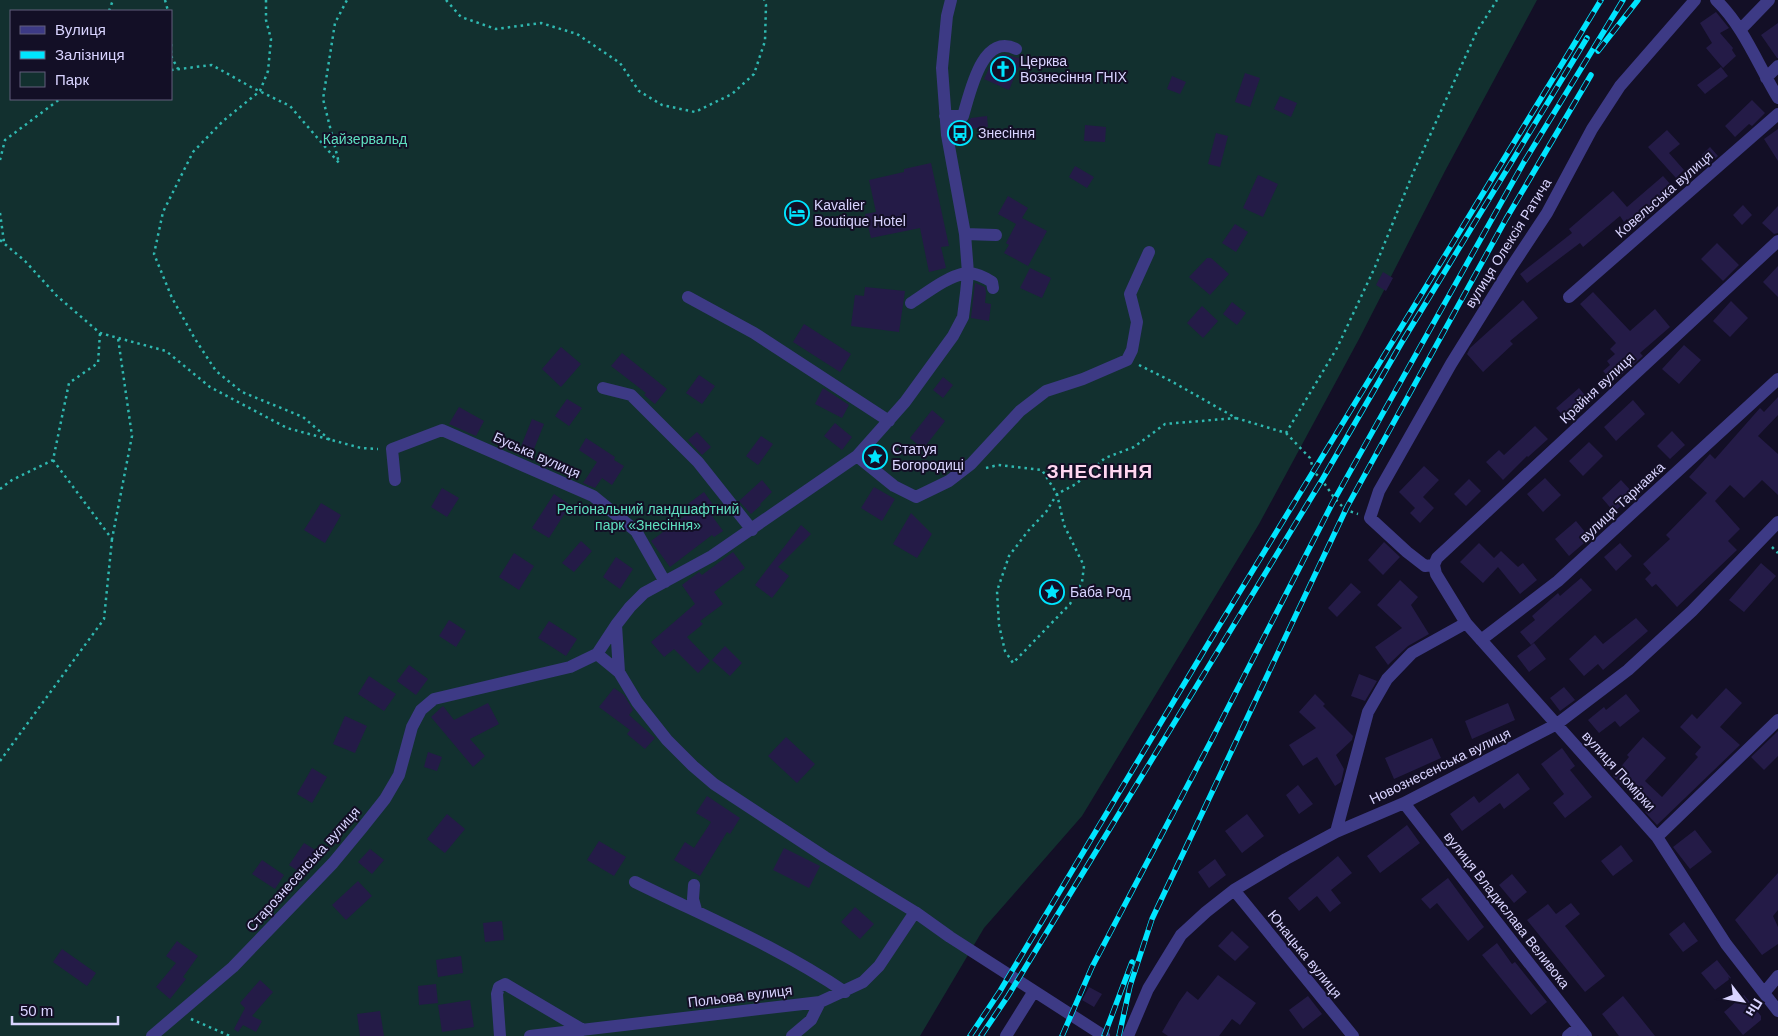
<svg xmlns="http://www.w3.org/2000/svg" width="1778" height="1036" font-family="Helvetica,sans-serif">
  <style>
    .green { fill: #12302f; fill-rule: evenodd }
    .building { fill: #241b47 }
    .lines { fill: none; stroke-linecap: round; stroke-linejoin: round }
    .path { stroke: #2fb8b0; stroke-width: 2.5; stroke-dasharray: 2.5 4; stroke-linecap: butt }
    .minor { stroke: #3d3a85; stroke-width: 12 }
    .rail-casing { stroke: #00e5ff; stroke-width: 5.5 }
    .rail { stroke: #130f26; stroke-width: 4; stroke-dasharray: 11; stroke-linecap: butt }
    .labels { text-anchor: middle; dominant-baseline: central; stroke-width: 4; stroke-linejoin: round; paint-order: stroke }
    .poi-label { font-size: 14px; fill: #d9d4ff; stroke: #130f26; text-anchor: start }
    .park-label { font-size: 14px; fill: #5fe0c0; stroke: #130f26 }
    .street-label { font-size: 14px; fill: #d9d4ff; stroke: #130f26 }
    .district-label { font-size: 19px; font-weight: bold; letter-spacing: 1px; fill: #ffd6f0; stroke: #130f26 }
  </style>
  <rect width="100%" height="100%" fill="#130f26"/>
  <path class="green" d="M0 0H1537L1445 171 1359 339 1259 524 1082 816 984 928 920 1036H0ZM11 11H171V99H11Z"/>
  <path class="building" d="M1716 12 1729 28 1720 33 1733 48 1732 50 1736 56 1723 68 1706 48 1712 43 1700 23Z
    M1778 23V58H1777L1761 35Z
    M1004 54 1022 59 1009 90 984 79 992 62 998 56Z
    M1721 67 1728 76 1705 94 1697 85Z
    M1245 73 1260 78 1250 107 1235 102Z
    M1172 76 1186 82 1180 94 1167 89Z
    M1280 96 1297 103 1291 117 1274 109Z
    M1752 100 1765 113 1752 126 1749 124 1735 137 1725 126Z
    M987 116 988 127 960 130V124L967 123 971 118Z
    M1085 125 1106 127 1105 142 1084 141Z
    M1778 129V161L1764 139Z
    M1667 130 1680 144 1669 153 1684 170 1676 178 1648 147Z
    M1216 133 1228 136 1220 167 1208 164Z
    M1710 147 1718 156 1710 163 1702 155Z
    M931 163 949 246 941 247 946 268 929 272 920 228 871 238 865 214 876 212 869 180 904 172V169Z
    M1075 166 1094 177 1087 188 1069 177Z
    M1258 175 1278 184 1263 217 1243 208Z
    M1663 176 1672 186 1668 190 1673 195 1634 229 1627 219 1624 222 1620 216 1583 247 1580 243 1527 283 1520 274 1572 233 1569 229 1613 191 1627 207Z
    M1008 196 1028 208 1022 218 1047 231 1028 266 1004 253 1009 245 1006 243 1016 224 998 214Z
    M1743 205 1752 215 1742 225 1733 215Z
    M1778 206V233L1774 234 1762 223Z
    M1235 224 1248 232 1236 252 1222 243Z
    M1717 243 1739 265 1723 281 1701 259Z
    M1207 258H1211L1229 274 1210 295 1189 277Z
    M1778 266V297L1763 282Z
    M1030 268 1051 278 1042 298 1020 288Z
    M1383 272 1393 278 1386 291 1376 285Z
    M975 283 985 287 986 293 985 303 991 304 989 321 971 318Z
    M865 287 905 291 899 332 851 326 855 295 864 296Z
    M1593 292 1630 331 1655 309 1670 327 1640 353 1643 356 1613 382 1603 371 1610 365 1607 361 1615 354 1610 349 1616 343 1580 304Z
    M1523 300 1538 318 1510 341 1513 344 1483 372 1467 354 1470 348Z
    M1731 301 1748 318 1730 337 1713 321Z
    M1232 302 1246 313 1237 325 1223 314Z
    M1202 306 1218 321 1203 338 1187 323Z
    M804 324 851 354 840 372 793 342Z
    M1684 345 1701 360 1679 384 1662 369Z
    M561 347 581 364 561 387 542 369Z
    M622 353 667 389 655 404 644 395 646 393 611 366Z
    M699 375 715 386 702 404 686 393Z
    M943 377 953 385 943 398 933 390Z
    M823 388 849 405 842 418 815 404Z
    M1579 388 1590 401 1568 421 1556 408Z
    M1778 397V415L1758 436 1778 454V495L1762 480 1744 498 1730 485 1715 501 1740 529 1728 541 1737 550 1677 607 1656 584 1652 587 1645 579 1651 573 1643 564 1670 539 1666 535 1707 493 1689 477 1710 454 1715 459 1760 408 1764 412Z
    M567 399 582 408 569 426 555 416Z
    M1633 400 1645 414 1616 441 1604 427Z
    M459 407 484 421 476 436 449 424Z
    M932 410 945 421 923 449 910 438Z
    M532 419 544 424 530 459 518 454Z
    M835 423 852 437 842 450 824 436Z
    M1535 426 1548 439 1528 457 1527 456 1503 480 1486 462 1499 450 1504 455Z
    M1672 431 1685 445 1670 459 1657 446Z
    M697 432 711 447 702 455 688 440Z
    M761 436 773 444 758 465 746 456Z
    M586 438 615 457 614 460 624 466 612 485 602 478 595 488 583 483 597 462 579 450Z
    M1589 442 1603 456 1583 476 1569 461Z
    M1424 466 1439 480 1423 497 1434 508 1420 523 1410 513 1415 508 1399 492Z
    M1545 478 1561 495 1543 512 1527 494Z
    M1469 479 1481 491 1466 506 1454 494Z
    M762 480 772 492 760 504 761 505 751 514 739 501Z
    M1621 480 1634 494 1614 512 1602 498Z
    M874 487 895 499 882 521 861 508Z
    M442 488 459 498 447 517 431 507Z
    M704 492 716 509 710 513 723 531 714 537 712 535 670 567 651 541 690 512 685 506Z
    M554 494 570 505 549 538 532 528Z
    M321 503 341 515 325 543 304 530Z
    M911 513 932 534 917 558 893 544Z
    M1576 521 1590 538 1569 556 1555 539Z
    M801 525 811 534 778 567 789 576 772 598 755 585Z
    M581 541 592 551 574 572 562 563Z
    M1384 542 1400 557 1383 575 1368 560Z
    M1479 543 1494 558 1501 551 1518 567 1523 563 1537 580 1520 594 1498 567 1483 583 1460 562Z
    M1620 543 1632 556 1616 571 1604 557Z
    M733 552 745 568 714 592 723 604 700 621 703 624 687 637 710 661 698 673 674 649 664 657 651 642 695 604 682 585 699 572 702 575Z
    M514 553 534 566 519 590 499 577Z
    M616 557 633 569 620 589 603 577Z
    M1761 563 1776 576 1744 612 1729 600Z
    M1581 578 1592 590 1531 645 1520 632 1535 620 1532 616 1558 593 1560 596Z
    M1400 580 1418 597 1411 605 1429 634 1408 646 1388 665 1375 647 1402 628 1377 605Z
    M1351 583 1361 592 1337 617 1328 608Z
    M1636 618 1648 631 1603 670 1598 664 1584 676 1569 659 1595 635 1603 644Z
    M449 620 466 631 456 647 439 636Z
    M549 621 577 639 566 656 538 638Z
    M1534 643 1546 659 1529 672 1517 656Z
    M725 646 742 663 730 676 712 660Z
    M409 665 428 679 416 695 397 681Z
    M1359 674 1377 681 1365 701 1351 696Z
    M369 676 396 694 384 711 358 694Z
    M1564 687 1575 700 1560 711 1550 698Z
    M614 688 624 695 633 710 629 715 655 738 645 749 627 734 630 730 599 707Z
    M1726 688 1742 703 1720 727 1740 745 1657 825 1645 812 1648 809 1613 776 1629 757 1627 755 1643 737 1666 758 1645 781 1662 797 1698 757 1695 754 1701 747 1680 727 1692 714 1697 719Z
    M1315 694 1325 704 1323 706 1353 736 1352 740 1336 755 1344 769 1341 782 1335 786 1317 757 1303 766 1289 745 1316 728 1299 712Z
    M1626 694 1640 711 1620 727 1615 721 1599 733 1588 720 1604 707 1606 710Z
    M488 703 499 724 470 739 485 756 473 767 431 717 443 706 454 720Z
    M1508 703 1515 720 1472 739 1465 721Z
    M345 716 367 726 355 753 333 744Z
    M1778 731V756L1764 770 1751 757Z
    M786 737 815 764 797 783 768 756Z
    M1432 738 1441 758 1394 779 1385 758Z
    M1562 748 1575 766 1570 770 1592 797 1565 818 1553 803 1564 794 1541 764Z
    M428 752 442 757 437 771 424 767Z
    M312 768 327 777 312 803 297 794Z
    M1518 773 1530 789 1504 809 1500 803 1462 831 1450 814 1474 796 1479 803Z
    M1298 785 1313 804 1299 814 1286 795Z
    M707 796 740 818 730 834 727 832 700 876 674 860 685 842 694 848 711 822 696 813Z
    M447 814 465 829 445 853 427 839Z
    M1247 814 1264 836 1242 853 1225 831Z
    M1407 825 1420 843 1380 873 1367 856Z
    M1695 830 1712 852 1690 869 1673 847Z
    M599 841 626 857 614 876 587 860Z
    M304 843 317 851 302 874 289 865Z
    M1621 845 1633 861 1613 876 1601 861Z
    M784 848 820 866 809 888 773 870Z
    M370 849 384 860 372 874 358 862Z
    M1338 856 1352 873 1331 890 1341 903 1330 912 1317 896 1299 911 1288 898Z
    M1215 859 1226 875 1209 888 1198 872Z
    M262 860 284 875 275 889 252 874Z
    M1778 873V910L1773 916 1778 927V944L1762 955 1735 920Z
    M1512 874 1527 892 1514 903 1499 885Z
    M1448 878 1484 927 1468 941 1437 903 1430 909 1421 899Z
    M358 881 372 896 346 920 332 905Z
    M1571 903 1580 914 1565 926 1605 976 1585 992 1527 920 1548 904 1556 914Z
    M855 907 874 924 860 939 841 922Z
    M502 921 504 940 485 942 483 923Z
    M1684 922 1698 941 1683 952 1669 934Z
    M1232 931 1249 947 1235 961 1218 946Z
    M177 941 198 956 183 977 186 979 170 999 156 987 176 963 166 956Z
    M1497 943 1512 964 1515 962 1547 1002 1531 1015 1482 955Z
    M62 949 96 973 87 986 53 962Z
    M461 956 463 973 438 977 436 960Z
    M1717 960 1731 978 1715 990 1701 973Z
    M1218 975 1256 1003 1240 1025 1232 1019 1219 1036H1168L1162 1032 1179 1002 1187 991 1198 1000Z
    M260 980 273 992 252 1016 262 1021 256 1032 243 1025 238 1032 234 1029 245 1008 240 1003Z
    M436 984 438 1003 419 1005 418 986Z
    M1089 987 1102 994 1094 1007 1082 1000Z
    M1744 995 1761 1016V1020L1743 1035 1724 1012Z
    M1308 996 1322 1014 1303 1029 1289 1010Z
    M1623 996 1655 1036H1619L1602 1014Z
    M470 1000 474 1027 442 1032 438 1005Z
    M380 1011 384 1036H360L357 1014Z"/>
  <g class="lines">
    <path class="path" d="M165 0 168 11
      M266 0V20L271 39 268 71 260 91 223 121 193 152 163 212 154 254 172 298 195 339 216 371 242 392 303 417 330 440
      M446 0 461 17 496 29 541 23 577 34 620 63 639 91 662 105 695 112 732 94 754 74 765 41 766 5 764 0
      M109 11 113 0
      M171 44V54
      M171 56 178 69
      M171 70 212 65 251 87 290 106 339 163 323 99 335 23 347 0
      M0 160 5 140 60 99
      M0 213 4 242
      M0 240 25 261 57 296 100 333 166 351 210 387 287 428 361 448 378 449
      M1139 365 1171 381 1236 418 1286 433 1337 348 1375 267 1413 173 1477 31 1497 0
      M1286 433 1310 458 1314 472 1322 480 1335 499 1346 510 1358 514
      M53 460 112 539 132 436 118 338
      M986 468 998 465 1042 470 1057 494 1064 525 1084 566 1082 582 1070 604 1013 663 1005 651 999 625 997 591 1009 556 1028 531 1046 512 1057 494 1076 484 1105 458 1134 447 1165 424 1236 418
      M0 489 12 480 53 460 69 383 98 363 100 333
      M1772 547 1778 553
      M0 761 104 619 112 539
      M191 1019 230 1036"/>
    <path class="minor" d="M1716 0C1744 27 1758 65 1778 98
      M1740 30 1769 0
      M1766 78 1778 66
      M945 116H963C970 93 982 32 1016 49
      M965 234 996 235
      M1778 241 1437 558 1434 565 1436 574 1466 623 1657 837 1726 944 1778 1011
      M688 297 754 333 889 421
      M1569 297 1778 114
      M911 303C928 292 946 277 966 273 974 272 986 278 992 282L993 288
      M603 388 631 395 698 462 752 530
      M857 456 894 486 916 497 949 481 971 464 1020 411 1046 391 1083 379 1127 360 1132 350 1137 322 1130 294 1149 252
      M395 480 392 449 442 430 593 496 636 531 665 582
      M1434 565 1425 566 1407 552 1370 518 1379 491 1451 364 1510 269 1547 213 1592 129 1620 86 1695 0
      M616 625 619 672
      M1481 640 1558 581 1778 379
      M597 654 619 672 637 702 667 740 693 766 714 784 825 857 915 912 950 937 1104 1036
      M1404 803 1586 1036
      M1336 832 1368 712 1387 679 1412 653 1466 623
      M1657 837 1778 720
      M635 882C706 917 779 947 845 992
      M694 885 693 899 696 910
      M1234 890 1353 1036
      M1764 993 1778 976
      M152 1036 233 967 333 863 362 828 385 799 399 775 412 727 421 710 434 699 570 667 597 654 616 625 630 607 644 593 712 556 857 456 905 402 953 336 963 317 966 293 968 273 965 234 947 135 942 68 947 16 951 0
      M500 1036 497 994 499 987 505 984 583 1030
      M530 1036 820 1002 863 982 879 966 915 912
      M792 1036 811 1020 820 1002
      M1006 1036 1034 991
      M1128 1036 1148 989 1181 935 1206 912 1234 890 1286 859 1336 832 1404 803 1557 724 1628 670 1692 611 1778 522
      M1568 1036 1579 1027"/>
    <defs>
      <path id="rail" d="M1598 51 1638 0
        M970 1036 1000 991 1214 634 1601 0
        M981 1036 1008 996 1322 480 1402 342 1587 38
        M1062 1036 1092 967 1211 741 1333 502 1524 162 1623 0
        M1104 1036 1132 962
        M1119 1036 1130 986 1152 919 1347 507 1506 219 1591 75"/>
    </defs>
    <use href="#rail" class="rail-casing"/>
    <use href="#rail" class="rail"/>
  </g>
  <defs>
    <symbol id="church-ring" viewBox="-11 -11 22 22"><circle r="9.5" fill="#130f26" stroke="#00e5ff" stroke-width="1.5"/><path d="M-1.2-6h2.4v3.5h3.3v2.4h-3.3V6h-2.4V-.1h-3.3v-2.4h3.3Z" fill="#00e5ff"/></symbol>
    <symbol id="bus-ring" viewBox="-11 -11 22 22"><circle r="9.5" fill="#130f26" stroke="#00e5ff" stroke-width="1.5"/><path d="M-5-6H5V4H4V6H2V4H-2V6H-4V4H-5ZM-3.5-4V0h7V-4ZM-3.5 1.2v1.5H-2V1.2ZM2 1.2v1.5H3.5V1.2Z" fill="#00e5ff"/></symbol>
    <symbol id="hotel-ring" viewBox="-11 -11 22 22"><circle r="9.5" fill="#130f26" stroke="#00e5ff" stroke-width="1.5"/><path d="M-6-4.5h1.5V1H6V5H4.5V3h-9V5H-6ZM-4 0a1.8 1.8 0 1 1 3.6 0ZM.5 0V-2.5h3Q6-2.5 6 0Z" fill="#00e5ff"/></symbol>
    <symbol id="sight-ring" viewBox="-11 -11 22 22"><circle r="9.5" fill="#130f26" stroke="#00e5ff" stroke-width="1.5"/><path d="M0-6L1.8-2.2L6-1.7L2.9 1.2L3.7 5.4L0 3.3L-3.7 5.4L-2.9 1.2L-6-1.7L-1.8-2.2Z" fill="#00e5ff"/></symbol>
  </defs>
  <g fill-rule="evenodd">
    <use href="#church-ring" x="989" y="55" width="28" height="28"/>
    <use href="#bus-ring" x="946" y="119" width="28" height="28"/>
    <use href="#hotel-ring" x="783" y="199" width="28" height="28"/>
    <use href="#sight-ring" x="861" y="443" width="28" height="28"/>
    <use href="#sight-ring" x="1038" y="578" width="28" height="28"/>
  </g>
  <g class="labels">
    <g class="poi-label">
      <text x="1020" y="61">Церква<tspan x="1020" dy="16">Вознесіння ГНІХ</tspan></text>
      <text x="978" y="133">Знесіння</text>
      <text x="814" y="205">Kavalier<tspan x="814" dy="16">Boutique Hotel</tspan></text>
      <text x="892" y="449">Статуя<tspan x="892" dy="16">Богородиці</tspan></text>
      <text x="1070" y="592">Баба Род</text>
    </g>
    <g class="park-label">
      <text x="365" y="139">Кайзервальд</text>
      <text x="648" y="509">Регіональний ландшафтний<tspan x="648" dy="16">парк «Знесіння»</tspan></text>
    </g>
    <g class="street-label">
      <text transform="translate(1664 194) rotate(-41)">Ковельська вулиця</text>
      <text transform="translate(1508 243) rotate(-58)">вулиця Олексія Ратича</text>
      <text transform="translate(1597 388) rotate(-43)">Крайня вулиця</text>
      <text transform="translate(537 455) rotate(24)">Буська вулиця</text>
      <text transform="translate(1622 502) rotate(-43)">вулиця Тарнавка</text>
      <text transform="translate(1440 766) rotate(-26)">Новознесенська вулиця</text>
      <text transform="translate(1619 771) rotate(48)">вулиця Помірки</text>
      <text transform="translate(303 869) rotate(-48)">Старознесенська вулиця</text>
      <text transform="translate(1507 910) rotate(52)">вулиця Владислава Веливока</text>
      <text transform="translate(1305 954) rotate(51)">Юнацька вулиця</text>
      <text transform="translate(740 996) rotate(-7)">Польова вулиця</text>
    </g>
    <g class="district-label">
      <text x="1100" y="471">ЗНЕСІННЯ</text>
    </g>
  </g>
  <rect x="10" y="10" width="162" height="90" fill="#130f26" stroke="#625e7d"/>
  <rect x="20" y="26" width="25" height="8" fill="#3d3a85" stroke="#625e7d"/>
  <text x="55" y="35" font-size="15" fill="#d9d4ff">Вулиця</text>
  <rect x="20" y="51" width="25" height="8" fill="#00e5ff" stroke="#625e7d"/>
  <text x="55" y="60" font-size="15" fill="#d9d4ff">Залізниця</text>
  <rect x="20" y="72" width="25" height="15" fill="#12302f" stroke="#625e7d"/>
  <text x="55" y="85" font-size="15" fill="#d9d4ff">Парк</text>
  <g transform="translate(1743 1001) rotate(121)" stroke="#130f26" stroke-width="4" paint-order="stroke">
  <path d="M0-4L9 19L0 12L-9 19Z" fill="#d9d4ff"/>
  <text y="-8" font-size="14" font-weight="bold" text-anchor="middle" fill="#d9d4ff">Пн</text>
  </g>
  <path d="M12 1016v8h106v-8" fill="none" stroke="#d9d4ff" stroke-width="2.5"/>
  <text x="20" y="1016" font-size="15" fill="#d9d4ff" stroke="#130f26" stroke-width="4" paint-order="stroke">50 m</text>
</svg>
